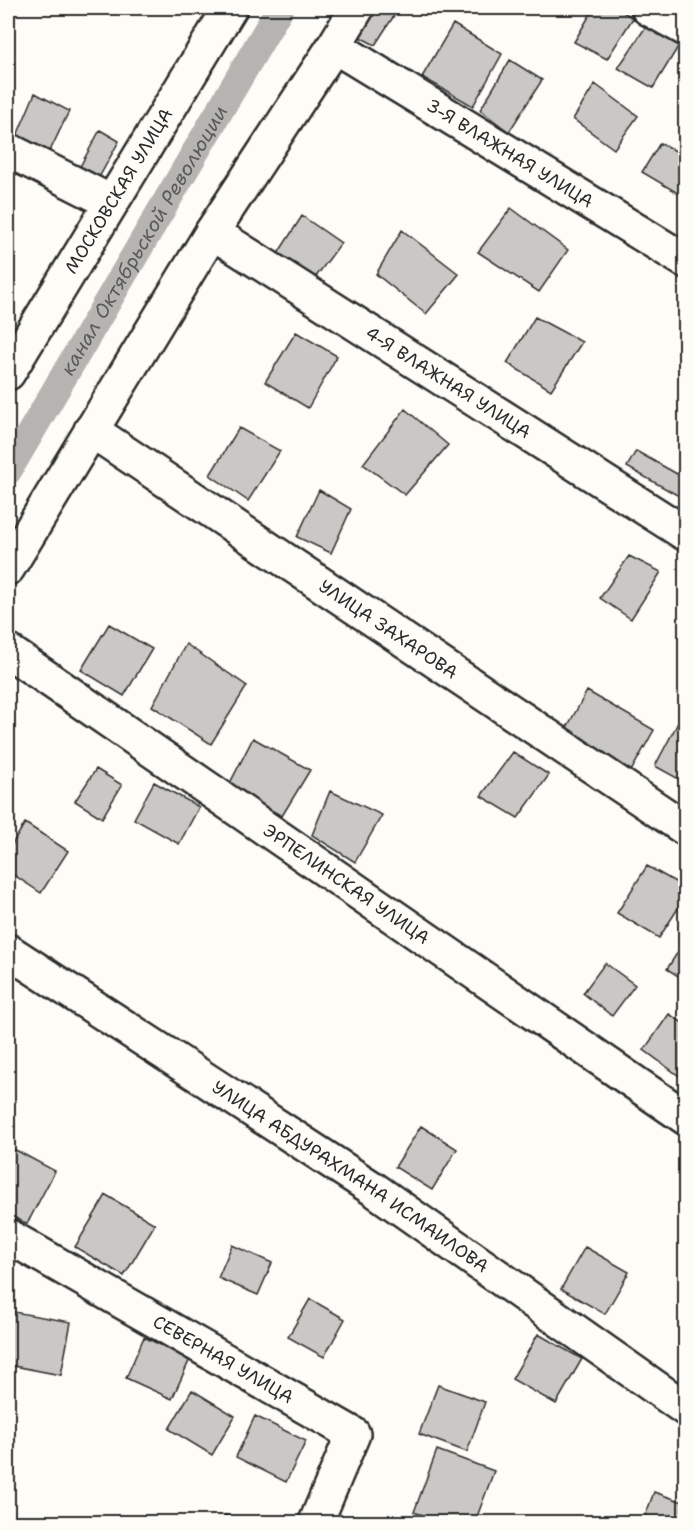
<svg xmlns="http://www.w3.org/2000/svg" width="693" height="1530" font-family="'Shantell Sans',sans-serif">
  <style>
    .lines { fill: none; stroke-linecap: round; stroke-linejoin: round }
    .canal { stroke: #b5b4b1; stroke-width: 28 }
    .building { fill: #c9c8c4; stroke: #2b2b2b; stroke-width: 1.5 }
    .minor-casing { stroke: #2b2b2b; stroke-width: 38 }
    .major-casing { stroke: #2b2b2b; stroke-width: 38 }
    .minor { stroke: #fdfcf7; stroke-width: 33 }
    .major { stroke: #fdfcf7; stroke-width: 33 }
    .labels { text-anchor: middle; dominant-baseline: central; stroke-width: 5; stroke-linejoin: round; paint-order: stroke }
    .street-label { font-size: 18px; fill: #2b2b2b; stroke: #fdfcf7 }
    .water-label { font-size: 20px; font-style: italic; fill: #5b5b5a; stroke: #fdfcf7 }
  </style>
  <rect width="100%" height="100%" fill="#fdfcf7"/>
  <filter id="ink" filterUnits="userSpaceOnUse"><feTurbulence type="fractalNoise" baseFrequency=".0167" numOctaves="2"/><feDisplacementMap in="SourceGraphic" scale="12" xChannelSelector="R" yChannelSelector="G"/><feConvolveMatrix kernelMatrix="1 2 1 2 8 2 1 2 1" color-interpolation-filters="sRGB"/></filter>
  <g filter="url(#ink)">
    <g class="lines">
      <path class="canal" id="s1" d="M8 471 280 8"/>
    </g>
    <path class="building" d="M374 8H399L375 45 356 35Z
      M594 8H617L633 18 607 59 574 42Z
      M453 24 502 54 473 106 422 77Z
      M647 25 681 42 653 88 618 68Z
      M510 60 542 80 509 132 480 110Z
      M595 84 638 116 614 149 573 119Z
      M35 93 69 111 49 153 16 138Z
      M100 130 119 141 96 183 77 172Z
      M660 143 686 156V198L642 172Z
      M511 208 568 250 539 292 478 252Z
      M302 216 341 243 315 278 277 255Z
      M402 230 459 274 426 314 376 274Z
      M535 317 582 342 551 390 507 363Z
      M296 332 337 356 308 408 265 382Z
      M405 409 448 445 405 495 363 464Z
      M239 428 280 451 248 501 210 475Z
      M636 451 686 479V500L627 467Z
      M319 490 351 509 331 553 297 537Z
      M629 556 661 572 631 619 600 598Z
      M109 624 152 649 124 696 81 670Z
      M186 644 247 686 211 744 152 706Z
      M587 691 654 730 630 773 565 731Z
      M680 719 686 722V783L655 766Z
      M253 738 310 770 282 816 228 787Z
      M513 752 549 775 518 818 481 796Z
      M96 769 122 785 102 818 75 801Z
      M154 782 199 807 179 844 134 819Z
      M330 791 382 815 355 862 312 835Z
      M25 823 68 851 41 893 8 871V851Z
      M647 866 686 888V896L659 938 617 913Z
      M686 939V981L667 969Z
      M605 963 635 985 612 1016 583 993Z
      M669 1014 686 1025V1081L644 1050Z
      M421 1126 457 1149 432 1190 395 1167Z
      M8 1146 55 1171 27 1224 8 1214Z
      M106 1195 155 1224 124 1276 75 1247Z
      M232 1245 272 1263 258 1295 218 1278Z
      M585 1247 629 1272 605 1314 561 1289Z
      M310 1299 345 1319 324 1357 288 1337Z
      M8 1311 71 1322 61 1375 8 1365Z
      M538 1334 582 1359 556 1404 512 1379Z
      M144 1337 190 1359 172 1399 126 1378Z
      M438 1385 485 1402 467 1452 419 1434Z
      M192 1390 235 1416 212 1455 169 1429Z
      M255 1416 306 1441 286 1482 236 1457Z
      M437 1450 494 1471 475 1522H443L414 1512Z
      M654 1492 686 1503V1522H643Z
      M225 1515 251 1522H223Z"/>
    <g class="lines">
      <defs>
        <g id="minor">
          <path d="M648 8 686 29"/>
          <path id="s2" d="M334 46 686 261"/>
          <path d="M8 150 111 202"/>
          <path id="s3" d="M212 232 686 534"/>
          <path id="s4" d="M91 430 686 829"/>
          <path id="s5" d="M8 651 686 1118"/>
          <path id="s6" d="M8 951 375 1190 686 1409"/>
          <path id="s7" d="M8 1236 353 1434 316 1522"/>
        </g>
        <g id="major">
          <path id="s8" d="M8 373 230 8"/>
          <path d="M8 568 212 232 334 46 357 8"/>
        </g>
      </defs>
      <use href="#minor" class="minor-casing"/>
      <use href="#major" class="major-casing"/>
      <use href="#minor" class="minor"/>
      <use href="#major" class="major"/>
    </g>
  </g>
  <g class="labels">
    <g class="street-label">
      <text stroke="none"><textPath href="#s2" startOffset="206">3-Я ВЛАЖНАЯ УЛИЦА</textPath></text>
      <text stroke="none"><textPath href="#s8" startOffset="213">МОСКОВСКАЯ УЛИЦА</textPath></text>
      <text stroke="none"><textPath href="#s3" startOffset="280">4-Я ВЛАЖНАЯ УЛИЦА</textPath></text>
      <text stroke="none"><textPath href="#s4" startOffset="358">УЛИЦА ЗАХАРОВА</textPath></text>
      <text stroke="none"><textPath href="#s5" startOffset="411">ЭРПЕЛИНСКАЯ УЛИЦА</textPath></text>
      <text stroke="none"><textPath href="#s6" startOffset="410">УЛИЦА АБДУРАХМАНА ИСМАИЛОВА</textPath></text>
      <text stroke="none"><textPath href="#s7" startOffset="248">СЕВЕРНАЯ УЛИЦА</textPath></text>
    </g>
    <g class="water-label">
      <text stroke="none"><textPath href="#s1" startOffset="268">канал Октябрьской Революции</textPath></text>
    </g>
  </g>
  <rect width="693" height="1530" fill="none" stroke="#fdfcf7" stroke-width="30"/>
  <rect x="15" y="15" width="663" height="1500" fill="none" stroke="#2b2b2b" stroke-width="2" filter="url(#ink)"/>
</svg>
